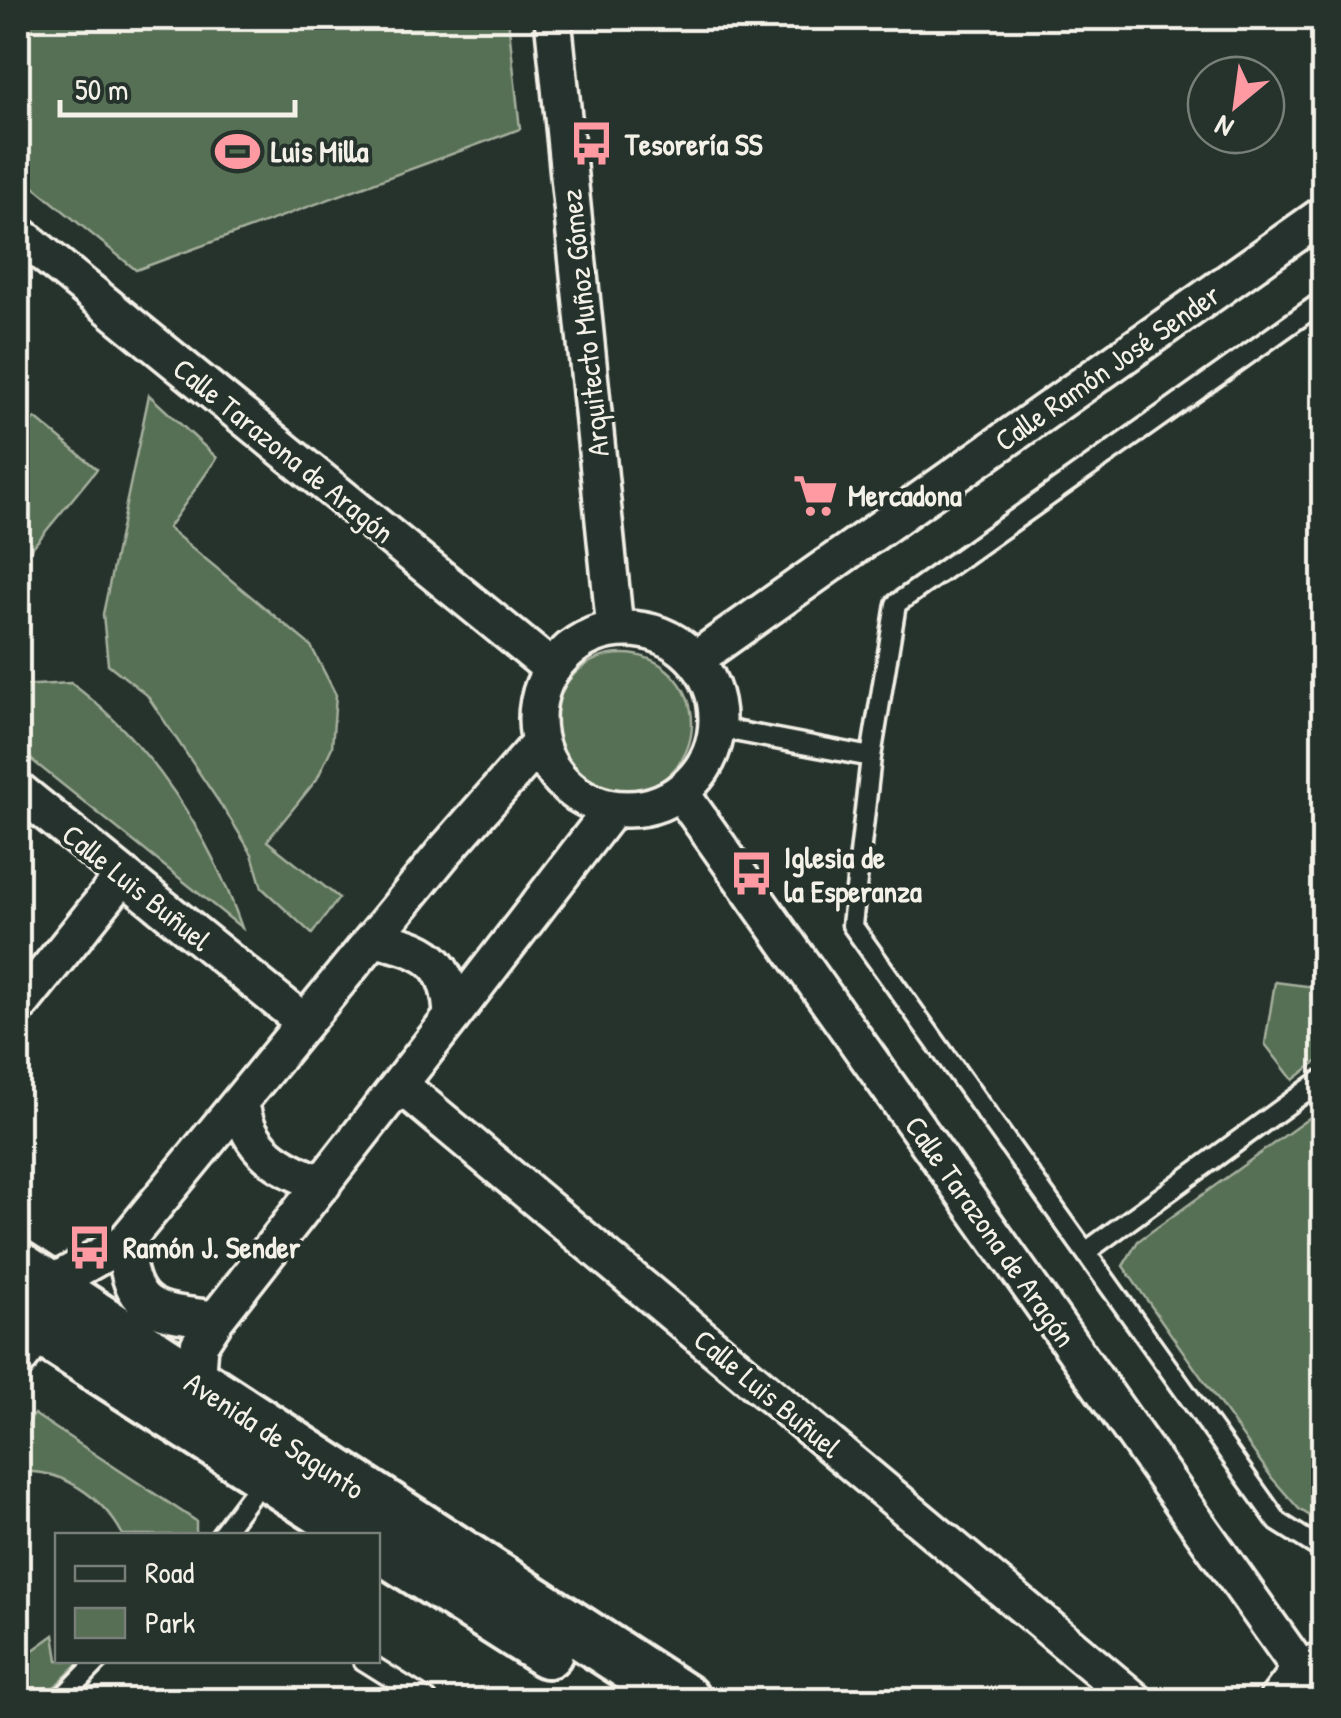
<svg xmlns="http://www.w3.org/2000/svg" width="1341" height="1718" font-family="'Patrick Hand',sans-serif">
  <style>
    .green { fill: #576f54; stroke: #a6b09e; stroke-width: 2.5 }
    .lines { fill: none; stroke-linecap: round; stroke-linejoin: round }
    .lane-casing { stroke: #f4f1e8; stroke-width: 25 }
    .street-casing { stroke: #f4f1e8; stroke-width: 42 }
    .secondary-casing { stroke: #f4f1e8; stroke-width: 58 }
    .lane { stroke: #26332d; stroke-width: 18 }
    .street { stroke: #26332d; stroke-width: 35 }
    .secondary { stroke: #26332d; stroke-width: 50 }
    .labels { text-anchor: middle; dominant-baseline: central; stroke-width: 8; stroke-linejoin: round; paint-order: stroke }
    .poi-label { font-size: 30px; font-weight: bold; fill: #f4f1e8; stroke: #26332d; text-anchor: start }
    .street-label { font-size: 30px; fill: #f4f1e8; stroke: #26332d }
  </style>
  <rect width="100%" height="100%" fill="#26332d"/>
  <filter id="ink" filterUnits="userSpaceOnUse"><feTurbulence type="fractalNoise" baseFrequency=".01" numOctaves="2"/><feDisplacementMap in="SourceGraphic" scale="20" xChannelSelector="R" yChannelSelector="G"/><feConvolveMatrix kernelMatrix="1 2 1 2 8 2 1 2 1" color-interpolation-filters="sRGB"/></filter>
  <g filter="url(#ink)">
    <path class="green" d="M18 18H508L520 129 136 270 18 174Z
      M149 395 217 458 168 528 311 646 336 695 332 747 317 779 267 841 339 898 312 934 262 888 252 854 231 820 147 695 108 664 103 614Z
      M35 418 97 469 18 565V439Z
      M554 723a69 69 0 1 1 138 0a69 69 0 1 1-138 0Z
      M71 683C152 744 209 833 242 928L18 749V686Z
      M1275 982 1323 988V1057L1293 1080 1265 1044Z
      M1323 1108V1524L1299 1509 1272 1478 1123 1266 1138 1241Z
      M34 1414 196 1521V1535H123C104 1499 60 1466 18 1473V1441Z
      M54 1635 58 1660 81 1661 41 1700H18V1661Z"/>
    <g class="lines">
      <defs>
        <path id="lane" d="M1324 300 896 604 871 757 852 925 1278 1522 1324 1551
          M718 728 871 757
          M1087 1251 1324 1078
          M18 1374 46 1339
          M220 1536 266 1475
          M363 1660 427 1700
          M60 1700 99 1660"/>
        <path id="street" d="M553 18 615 629
          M18 233 551 668
          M537 719a90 90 0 1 1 180 0a90 90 0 1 1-180 0Z
          M696 659 1324 214
          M18 790 304 1022
          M681 793 1300 1669
          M18 1007 123 876
          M452 1017 612 809
          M400 1085 1135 1700
          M241 1103C247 1150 281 1169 323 1184
          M125 1242C129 1312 155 1312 216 1319
          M47 1286 125 1242 444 852 539 744
          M196 1383 199 1345 216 1319 452 1017C450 960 426 949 374 939
          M1277 1700 1300 1669 1324 1659"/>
        <path id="secondary" d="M18 1267 684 1700
          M18 1315 363 1536
          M378 1545 547 1652"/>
      </defs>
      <use href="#lane" class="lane-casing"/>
      <use href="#street" class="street-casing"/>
      <use href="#secondary" class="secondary-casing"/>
      <use href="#lane" class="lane"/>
      <use href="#street" class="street"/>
      <use href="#secondary" class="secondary"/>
    </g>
  </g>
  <defs>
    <symbol id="bus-bare" viewBox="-9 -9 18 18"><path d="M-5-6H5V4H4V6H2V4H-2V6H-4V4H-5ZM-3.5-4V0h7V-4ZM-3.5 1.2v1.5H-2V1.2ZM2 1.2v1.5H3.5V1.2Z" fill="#ff9aa2" stroke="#26332d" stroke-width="2.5" paint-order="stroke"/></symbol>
    <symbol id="stadium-bare" viewBox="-9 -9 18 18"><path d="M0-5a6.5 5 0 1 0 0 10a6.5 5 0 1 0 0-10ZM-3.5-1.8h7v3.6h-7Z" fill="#ff9aa2" stroke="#26332d" stroke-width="2.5" paint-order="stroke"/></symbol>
    <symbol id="supermarket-bare" viewBox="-9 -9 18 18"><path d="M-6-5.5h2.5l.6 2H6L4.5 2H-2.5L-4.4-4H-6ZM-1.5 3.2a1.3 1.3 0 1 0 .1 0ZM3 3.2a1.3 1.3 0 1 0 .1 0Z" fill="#ff9aa2" stroke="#26332d" stroke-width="2.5" paint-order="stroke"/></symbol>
  </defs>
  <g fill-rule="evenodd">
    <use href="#bus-bare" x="560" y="112" width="63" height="63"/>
    <use href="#stadium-bare" x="206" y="120" width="63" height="63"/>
    <use href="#supermarket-bare" x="784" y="464" width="63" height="63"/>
    <use href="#bus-bare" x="720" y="842" width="63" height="63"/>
    <use href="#bus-bare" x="58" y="1216" width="63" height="63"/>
  </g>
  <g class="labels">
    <g class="poi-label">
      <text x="625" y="144">Tesorería SS</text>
      <text x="271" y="151">Luis Milla</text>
      <text x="848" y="495">Mercadona</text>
      <text x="784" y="857">Iglesia de<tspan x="784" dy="34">la Esperanza</tspan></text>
      <text x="123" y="1247">Ramón J. Sender</text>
    </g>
    <g class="street-label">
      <text transform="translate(584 323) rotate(-96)">Arquitecto Muñoz Gómez</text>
      <text transform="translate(1107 367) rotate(-35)">Calle Ramón José Sender</text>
      <text transform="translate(284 450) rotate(39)">Calle Tarazona de Aragón</text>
      <text transform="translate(137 887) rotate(39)">Calle Luis Buñuel</text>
      <text transform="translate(991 1231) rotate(55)">Calle Tarazona de Aragón</text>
      <text transform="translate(768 1393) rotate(40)">Calle Luis Buñuel</text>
      <text transform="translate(275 1435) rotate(33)">Avenida de Sagunto</text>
    </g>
  </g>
  <rect width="1341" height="1718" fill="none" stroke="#26332d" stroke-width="60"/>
  <rect x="30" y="30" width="1281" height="1658" fill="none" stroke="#f4f1e8" stroke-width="4" filter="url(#ink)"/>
  <rect x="55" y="1533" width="325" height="130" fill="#26332d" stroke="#787f78" stroke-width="2.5"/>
  <rect x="75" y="1566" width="50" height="15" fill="#26332d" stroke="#787f78" stroke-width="2.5"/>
  <text x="145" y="1583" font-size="30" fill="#f4f1e8">Road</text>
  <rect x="75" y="1608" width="50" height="30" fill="#576f54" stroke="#787f78" stroke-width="2.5"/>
  <text x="145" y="1633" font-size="30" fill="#f4f1e8">Park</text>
  <g transform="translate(1236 105) rotate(209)"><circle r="48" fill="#26332d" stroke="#787f78" stroke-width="2.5"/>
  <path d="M0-8L18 38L0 25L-18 38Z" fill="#ff9aa2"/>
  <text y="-15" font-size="28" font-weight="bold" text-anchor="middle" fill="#f4f1e8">N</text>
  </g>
  <path d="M60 100v15h235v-15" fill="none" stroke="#f4f1e8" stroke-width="5"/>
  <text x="75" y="100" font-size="30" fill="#f4f1e8" stroke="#26332d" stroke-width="8" paint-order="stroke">50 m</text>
</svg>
